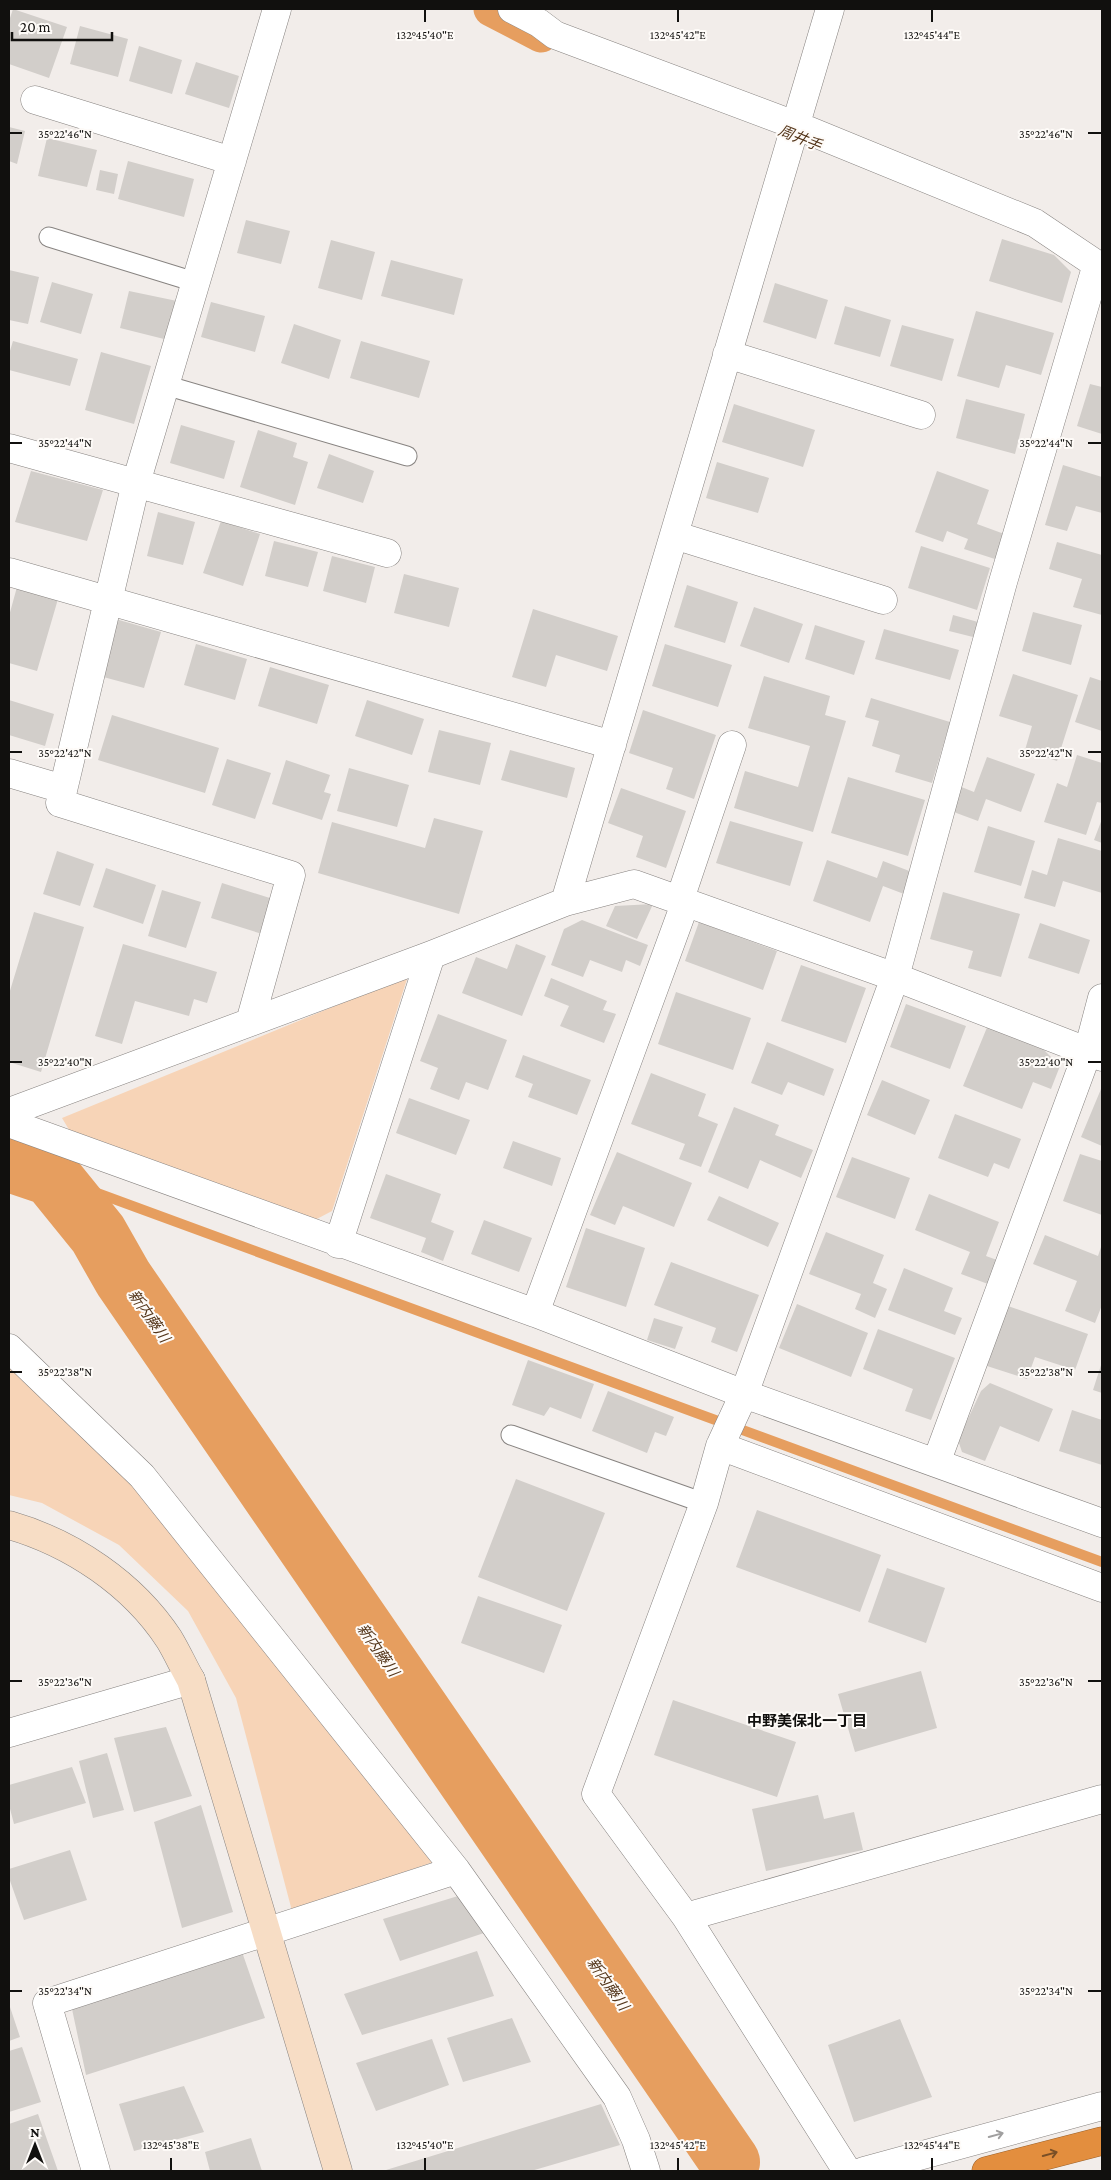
<svg xmlns="http://www.w3.org/2000/svg" width="1111" height="2180" font-family="'Crimson Pro','Noto Sans JP',serif">
  <style>
    .green { fill: #f7d4b7 }
    .lines { fill: none; stroke-linecap: round; stroke-linejoin: round }
    .stream { stroke: #e69e5f; stroke-width: 10 }
    .canal { stroke: #e69e5f; stroke-width: 35 }
    .river { stroke: #e69e5f; stroke-width: 60 }
    .building { fill: #d2ceca }
    .lane-casing { stroke: #878380; stroke-width: 21 }
    .street-casing { stroke: #878380; stroke-width: 29 }
    .secondary-casing { stroke: #878380; stroke-width: 29 }
    .highway-casing { stroke: #9a622d; stroke-width: 29 }
    .lane { stroke: #fff; stroke-width: 19 }
    .street { stroke: #fff; stroke-width: 28 }
    .secondary { stroke: #f7ddc5; stroke-width: 28 }
    .highway { stroke: #e38e3e; stroke-width: 28 }
    .oneway { stroke: #a09f9f }
    .oneway2 { stroke: #7a4f26 }
    .ticks { fill: none; stroke: #11100e; stroke-width: 2 }
    .labels { text-anchor: middle; dominant-baseline: central; stroke-width: 4; stroke-linejoin: round; paint-order: stroke }
    .water-label { font-size: 15px; font-style: italic; fill: #54361b; stroke: #fefbf8 }
    .neighbourhood-label { font-size: 15px; font-weight: bold; fill: #11100e; stroke: #fefbf8 }
    .ticks-label { font-size: 12px; text-anchor: middle; fill: #11100e; stroke: #fefbf8; stroke-width: 4; stroke-linejoin: round; paint-order: stroke }
  </style>
  <rect width="100%" height="100%" fill="#f2edea"/>
  <path class="green" d="M408 976 332 1211 313 1221 71 1133 62 1118Z
    M9 1362 136 1480 436 1861 292 1911 236 1698 188 1611 119 1545 42 1503 9 1495Z"/>
  <g class="lines">
    <path class="stream" d="M51 1176 1102 1562"/>
    <path class="canal" d="M491 9 541 35"/>
    <path class="river" d="M9 1162 51 1176 98 1234 123 1278 730 2162"/>
  </g>
  <path class="building" d="M13 9 67 27 49 78 9 64V21Z
    M80 26 128 39 118 77 70 64Z
    M139 46 182 60 172 94 129 81Z
    M196 62 239 76 229 108 185 94Z
    M9 127 25 131 17 164 9 161Z
    M47 138 97 150 87 187 38 176Z
    M128 161 194 179 184 217 118 199Z
    M100 170 118 174 114 194 96 190Z
    M246 220 290 231 281 264 237 253Z
    M1002 239 1054 255 1071 272 1062 303 989 281Z
    M331 240 375 252 362 300 318 288Z
    M391 260 463 279 454 315 381 296Z
    M9 270 39 277 28 324 9 320Z
    M52 282 93 294 81 334 40 322Z
    M775 283 828 300 816 339 763 322Z
    M129 291 177 301 168 340 120 328Z
    M211 302 265 316 255 352 201 337Z
    M845 306 891 320 880 357 834 344Z
    M976 311 1054 333 1041 375 1006 365 999 388 957 376Z
    M294 324 341 340 329 379 281 363Z
    M902 325 954 339 942 381 890 366Z
    M13 341 78 359 70 386 9 370V354Z
    M361 341 430 361 419 398 350 378Z
    M101 352 151 366 134 424 85 410Z
    M1090 384 1102 387V434L1077 426Z
    M966 399 1025 414 1015 454 956 438Z
    M734 404 815 430 803 467 722 442Z
    M181 425 235 441 224 479 170 463Z
    M258 430 297 443 293 457 308 462 295 505 240 487Z
    M329 454 374 471 363 503 317 488Z
    M717 462 769 478 758 513 706 498Z
    M1063 465 1102 477V513L1076 506 1067 531 1045 525Z
    M31 471 103 490 87 541 15 522Z
    M937 471 989 490 977 524 1007 535 998 560 964 549 968 539 947 531 943 542 915 532Z
    M158 512 195 522 183 565 147 556Z
    M221 521 260 534 243 586 203 573Z
    M274 541 318 552 308 587 265 576Z
    M1057 542 1102 555V615L1073 607 1082 579 1049 569Z
    M921 546 990 568 977 610 908 588Z
    M332 556 375 567 366 603 323 591Z
    M404 574 459 588 449 627 394 613Z
    M687 585 738 602 725 643 674 627Z
    M17 587 58 599 37 671 9 663V616Z
    M754 607 803 624 789 663 740 646Z
    M533 609 618 636 607 671 556 655 546 687 512 677Z
    M1033 612 1082 625 1071 665 1022 651Z
    M953 615 978 622 973 637 949 631Z
    M112 618 161 632 144 688 96 675Z
    M815 625 865 641 854 675 805 659Z
    M884 629 959 650 950 680 875 659Z
    M196 644 247 659 235 700 184 685Z
    M665 644 732 665 718 707 652 686Z
    M270 667 329 685 317 724 258 706Z
    M1013 674 1078 695 1057 761 1025 750 1032 726 999 716Z
    M764 676 830 696 825 715 846 721 813 832 734 808 745 771 798 787 810 746 748 728Z
    M1090 677 1102 681V731L1075 722Z
    M871 698 950 722 932 783 895 772 900 755 872 746 879 721 865 717Z
    M9 700 54 714 45 746 9 735Z
    M367 700 424 719 412 755 355 736Z
    M643 710 716 735 694 799 666 789 673 768 629 753Z
    M112 715 219 748 205 793 98 760Z
    M439 730 491 743 480 785 428 772Z
    M510 750 575 768 567 798 501 780Z
    M1077 755 1102 763V803L1097 802 1086 835 1044 822 1057 783 1067 787Z
    M987 757 1035 774 1021 812 986 799 978 821 951 811 959 786 974 792Z
    M227 759 271 773 255 819 212 805Z
    M286 760 330 775 324 792 331 794 322 820 272 804Z
    M349 768 409 785 397 827 337 811Z
    M848 777 925 800 908 856 831 833Z
    M621 788 686 811 666 868 636 857 643 836 608 823Z
    M434 818 483 831 459 914 318 873 332 822 425 848Z
    M1102 819V843L1094 840Z
    M730 821 803 842 790 886 716 863Z
    M988 826 1035 841 1021 886 974 872Z
    M1058 838 1102 851V893L1063 881 1055 907 1024 898 1032 870 1047 875Z
    M57 851 94 864 80 906 43 894Z
    M827 860 877 878 883 861 912 872 904 894 883 886 870 922 813 901Z
    M106 868 156 885 143 924 93 907Z
    M222 883 273 899 262 934 211 918Z
    M162 890 201 902 186 948 148 936Z
    M943 892 1020 914 1001 977 968 968 973 951 930 939Z
    M653 904 637 939 606 926 615 906Z
    M34 912 84 927 41 1072 9 1062V994Z
    M582 920 648 945 640 966 626 960 622 972 590 960 583 977 551 965 564 929Z
    M699 922 777 951 763 990 685 961Z
    M1040 923 1090 940 1079 974 1028 958Z
    M123 944 217 972 207 1003 194 999 189 1016 135 1001 122 1044 95 1036Z
    M516 944 546 956 522 1016 462 993 476 957 507 969Z
    M801 965 866 988 846 1043 781 1021Z
    M551 978 607 1001 603 1010 616 1014 604 1043 560 1026 569 1006 544 996Z
    M676 992 751 1018 733 1070 658 1044Z
    M906 1004 966 1026 950 1069 890 1047Z
    M438 1014 507 1040 488 1090 466 1082 459 1100 430 1089 438 1068 420 1061Z
    M988 1025 1038 1044 1060 1066 1051 1089 1033 1082 1022 1109 963 1086Z
    M767 1042 834 1069 824 1096 788 1082 782 1095 751 1083Z
    M523 1055 591 1080 577 1115 528 1097 533 1084 515 1077Z
    M651 1073 706 1094 698 1116 718 1124 701 1167 679 1159 685 1144 631 1124Z
    M882 1080 930 1100 915 1135 867 1115Z
    M1101 1089 1102 1090V1146L1081 1137Z
    M409 1098 470 1120 456 1155 396 1133Z
    M734 1107 779 1125 775 1135 813 1150 801 1178 760 1160 748 1189 708 1172Z
    M955 1114 1021 1139 1009 1169 994 1163 988 1177 938 1158Z
    M513 1141 561 1158 552 1186 503 1168Z
    M617 1152 692 1183 674 1227 623 1206 615 1225 590 1215Z
    M1080 1154 1102 1161V1215L1063 1201Z
    M852 1157 910 1178 895 1219 836 1197Z
    M386 1174 441 1194 431 1222 454 1231 443 1261 421 1252 426 1238 370 1218Z
    M929 1194 999 1222 986 1256 997 1260 988 1284 961 1274 970 1252 915 1230Z
    M719 1196 779 1223 768 1247 707 1220Z
    M484 1220 532 1238 519 1272 471 1254Z
    M586 1228 645 1248 626 1307 566 1287Z
    M826 1232 884 1255 873 1283 887 1289 875 1318 855 1309 861 1294 809 1274Z
    M1045 1235 1098 1256 1102 1244V1305L1095 1323 1065 1311 1077 1281 1033 1264Z
    M671 1262 759 1295 737 1352 711 1342 716 1328 654 1305Z
    M904 1268 953 1288 944 1311 962 1318 955 1335 888 1310Z
    M797 1304 868 1333 851 1377 779 1348Z
    M1008 1306 1088 1334 1075 1370 1035 1357 1027 1379 987 1366Z
    M654 1318 683 1327 675 1349 647 1340Z
    M878 1329 955 1358 931 1420 905 1411 913 1389 863 1369Z
    M528 1360 594 1384 581 1419 550 1407 544 1416 512 1405Z
    M1102 1362V1393L1093 1390Z
    M990 1383 1053 1409 1039 1442 1000 1426 985 1461 962 1452 958 1440 981 1391Z
    M608 1391 674 1417 666 1436 655 1432 647 1453 592 1431Z
    M1072 1410 1102 1420V1465L1059 1451Z
    M516 1479 605 1513 567 1611 478 1577Z
    M757 1510 881 1555 860 1612 736 1567Z
    M887 1568 945 1588 926 1643 868 1622Z
    M478 1596 562 1625 544 1673 461 1643Z
    M921 1671 937 1728 855 1752 838 1694Z
    M673 1700 796 1742 777 1797 654 1755Z
    M166 1727 192 1796 134 1812 114 1738Z
    M107 1753 124 1810 93 1818 79 1761Z
    M72 1767 86 1803 14 1824 9 1805V1785Z
    M818 1795 824 1819 854 1812 863 1850 766 1871 752 1809Z
    M201 1805 233 1912 182 1928 154 1822Z
    M70 1850 87 1900 24 1920 9 1878V1869Z
    M458 1896 484 1933 400 1961 383 1919Z
    M241 1949 265 2018 86 2075 72 2009Z
    M477 1951 494 1996 362 2035 344 1994Z
    M9 2004 20 2037 9 2041Z
    M512 2018 531 2062 463 2082 447 2038Z
    M900 2019 932 2097 854 2122 828 2045Z
    M432 2039 449 2085 376 2111 356 2063Z
    M22 2047 41 2102 9 2112V2051Z
    M184 2086 204 2132 134 2151 119 2104Z
    M601 2104 620 2145 531 2171 386 2170Z
    M38 2114 58 2171H9V2124Z
    M251 2138 262 2171H210L205 2152Z"/>
  <g class="lines">
    <defs>
      <path id="lane" d="M49 237 195 282
        M165 385 407 456
        M511 1435 704 1503"/>
      <path id="street" d="M512 9 539 23 555 35 795 125 1035 223 1102 268
        M35 100 232 161
        M727 354 921 415
        M9 448 387 553
        M674 535 883 600
        M9 572 612 745
        M9 773 63 789
        M680 899 732 745
        M565 902 830 9
        M250 1022 291 875 60 803 136 483 277 9
        M9 1112 431 955 565 902 634 884 895 977 1102 1057
        M9 1123 535 1313 744 1394 1102 1523
        M338 1244 431 955
        M535 1313 686 901
        M9 1348 142 1476 456 1870 617 2097 636 2140 646 2171
        M720 1446 1102 1588
        M936 1463 1088 1051 1102 998
        M9 1733 191 1680
        M686 1917 1102 1799
        M96 2171 47 2003 456 1870
        M847 2171 686 1917 596 1794 704 1503 720 1446 744 1394 895 977 1003 582 1097 264
        M864 2171 1102 2106"/>
      <path id="secondary" d="M9 1525C72 1543 133 1584 169 1639 177 1652 183 1666 191 1680L338 2171"/>
      <path id="highway" d="M986 2171 1102 2141"/>
    </defs>
    <use href="#lane" class="lane-casing"/>
    <use href="#street" class="street-casing"/>
    <use href="#secondary" class="secondary-casing"/>
    <use href="#highway" class="highway-casing"/>
    <use href="#lane" class="lane"/>
    <use href="#street" class="street"/>
    <use href="#secondary" class="secondary"/>
    <use href="#highway" class="highway"/>
  </g>
  <defs><path id="oneway-shaft" d="M-6 0H5M1.5-3L5.5 0L1.5 3" fill="none" stroke-width="1.6" stroke-linecap="round" stroke-linejoin="round" transform="scale(1.25)"/></defs>
  <use class="oneway" href="#oneway-shaft" transform="translate(996 2135) rotate(-15)"/>
  <use class="oneway2" href="#oneway-shaft" transform="translate(1050 2154) rotate(-15)"/>
  <path class="ticks" d="M425 10V22M678 10V22M932 10V22M10 133H22M1088 133H1101M10 443H22M1088 443H1101M10 752H22M1088 752H1101M10 1062H22M1088 1062H1101M10 1372H22M1088 1372H1101M10 1681H22M1088 1681H1101M10 1991H22M1088 1991H1101M171 2158V2170M425 2158V2170M678 2158V2170M932 2158V2170"/>
  <g class="labels">
    <g class="water-label">
      <text transform="translate(800 138) rotate(22)">周井手</text>
      <text transform="translate(149 1316) rotate(55)">新内藤川</text>
      <text transform="translate(378 1650) rotate(55)">新内藤川</text>
      <text transform="translate(608 1984) rotate(55)">新内藤川</text>
    </g>
    <g class="neighbourhood-label">
      <text x="807" y="1721">中野美保北一丁目</text>
    </g>
  </g>
  <g class="ticks-label">
    <text x="425" y="39">132°45'40"E</text>
    <text x="678" y="39">132°45'42"E</text>
    <text x="932" y="39">132°45'44"E</text>
    <text x="65" y="138">35°22'46"N</text>
    <text x="1046" y="138">35°22'46"N</text>
    <text x="65" y="447">35°22'44"N</text>
    <text x="1046" y="447">35°22'44"N</text>
    <text x="65" y="757">35°22'42"N</text>
    <text x="1046" y="757">35°22'42"N</text>
    <text x="65" y="1066">35°22'40"N</text>
    <text x="1046" y="1066">35°22'40"N</text>
    <text x="65" y="1376">35°22'38"N</text>
    <text x="1046" y="1376">35°22'38"N</text>
    <text x="65" y="1686">35°22'36"N</text>
    <text x="1046" y="1686">35°22'36"N</text>
    <text x="65" y="1995">35°22'34"N</text>
    <text x="1046" y="1995">35°22'34"N</text>
    <text x="171" y="2149">132°45'38"E</text>
    <text x="425" y="2149">132°45'40"E</text>
    <text x="678" y="2149">132°45'42"E</text>
    <text x="932" y="2149">132°45'44"E</text>
  </g>
  <rect width="1111" height="2180" fill="none" stroke="#11100e" stroke-width="20"/>
  <g transform="translate(35 2145)" stroke="#fefbf8" stroke-width="4" paint-order="stroke">
  <path d="M0-4L9 19L0 12L-9 19Z" fill="#11100e"/>
  <text y="-8" font-size="14" font-weight="bold" text-anchor="middle" fill="#11100e">N</text>
  </g>
  <path d="M12 32v8h100v-8" fill="none" stroke="#11100e" stroke-width="2.5"/>
  <text x="20" y="32" font-size="15" fill="#11100e" stroke="#fefbf8" stroke-width="4" paint-order="stroke">20 m</text>
</svg>
